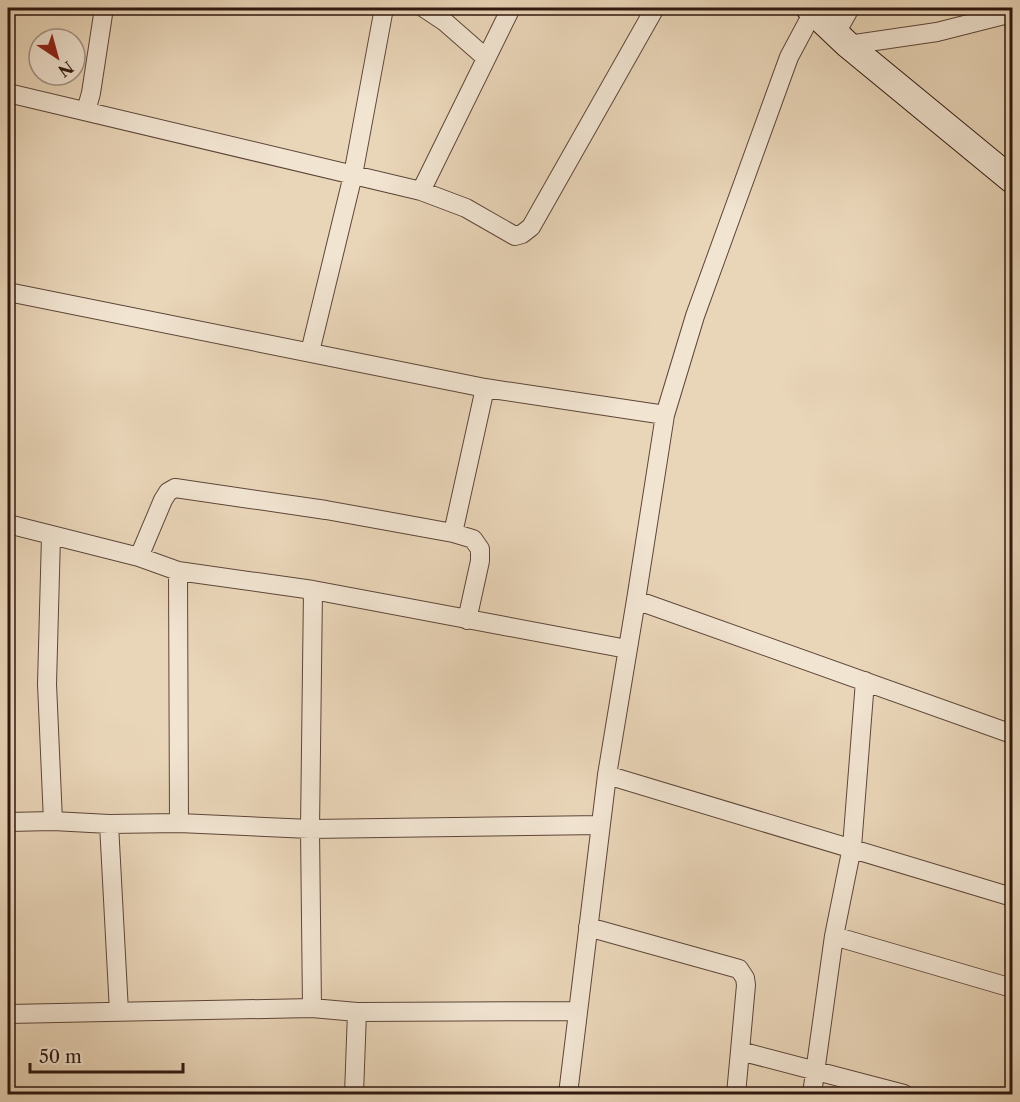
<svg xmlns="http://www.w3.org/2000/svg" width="1020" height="1102" font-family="'Libre Caslon Text',serif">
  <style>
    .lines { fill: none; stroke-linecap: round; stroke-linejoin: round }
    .street-casing { stroke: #5e4639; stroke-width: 20 }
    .secondary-casing { stroke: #2f170f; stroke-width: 28 }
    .street { stroke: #f1e4d1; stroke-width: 18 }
    .secondary { stroke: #f1e4d1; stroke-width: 26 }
  </style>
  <rect width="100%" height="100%" fill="#e9d5b8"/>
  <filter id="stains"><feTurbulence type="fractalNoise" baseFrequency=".00333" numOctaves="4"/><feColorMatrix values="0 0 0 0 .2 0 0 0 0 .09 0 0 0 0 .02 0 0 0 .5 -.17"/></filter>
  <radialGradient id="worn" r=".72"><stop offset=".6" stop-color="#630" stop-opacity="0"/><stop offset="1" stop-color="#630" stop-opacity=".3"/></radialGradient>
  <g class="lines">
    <defs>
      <path id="street" d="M424 8 445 22 486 58
        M836 33 850 8
        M848 45 937 32 1012 13
        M8 93 421 191 466 208 515 236 522 234 531 227 655 8
        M86 111 91 93 104 8
        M421 191 511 8
        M8 292 485 388 665 415
        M310 352 353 175 384 8
        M8 524 139 557 178 571 313 590 627 649
        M453 533 485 388
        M51 536 47 684 53 821
        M139 557 163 500 168 492 175 488 326 510 453 533 473 539 480 549V561L467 620
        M178 571 179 823
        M636 600 1012 734
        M607 775 1012 897
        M8 822 53 821 109 824 179 823 310 829 601 825
        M109 824 119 1012
        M588 927 739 969 745 978 746 985 740 1051 904 1094
        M834 936 1012 988
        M312 1008 310 829 313 590
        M8 1014 312 1008 357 1012 577 1011
        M354 1094 357 1012
        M568 1094 607 775 636 600 665 415 695 316 789 57 813 12
        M736 1094 740 1051
        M812 1094 834 936 852 847 865 681
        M1012 1094V1093"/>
      <path id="secondary" d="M809 8 848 45 1012 180"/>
    </defs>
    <use href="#street" class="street-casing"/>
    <use href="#secondary" class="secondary-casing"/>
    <use href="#street" class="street"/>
    <use href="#secondary" class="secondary"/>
  </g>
  <rect width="1020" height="1102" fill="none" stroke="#e9d5b8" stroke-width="30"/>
  <rect x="9" y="9" width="1002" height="1084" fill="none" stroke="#2f170f" stroke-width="3"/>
  <rect x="15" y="15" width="990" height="1072" fill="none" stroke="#2f170f" stroke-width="1.5"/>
  <g transform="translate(57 57) rotate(144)"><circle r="28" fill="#f1e4d1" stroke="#a39283" stroke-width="1.5"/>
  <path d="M0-4.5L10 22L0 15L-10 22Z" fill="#8f2418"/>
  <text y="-9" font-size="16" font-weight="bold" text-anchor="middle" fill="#2f170f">N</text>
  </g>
  <path d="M30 1063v9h153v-9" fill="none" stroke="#2f170f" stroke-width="3"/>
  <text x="39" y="1063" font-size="18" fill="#2f170f" stroke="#f1e4d1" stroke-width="4.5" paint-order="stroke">50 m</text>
  <rect width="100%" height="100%" filter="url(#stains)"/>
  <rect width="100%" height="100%" fill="url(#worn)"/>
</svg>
